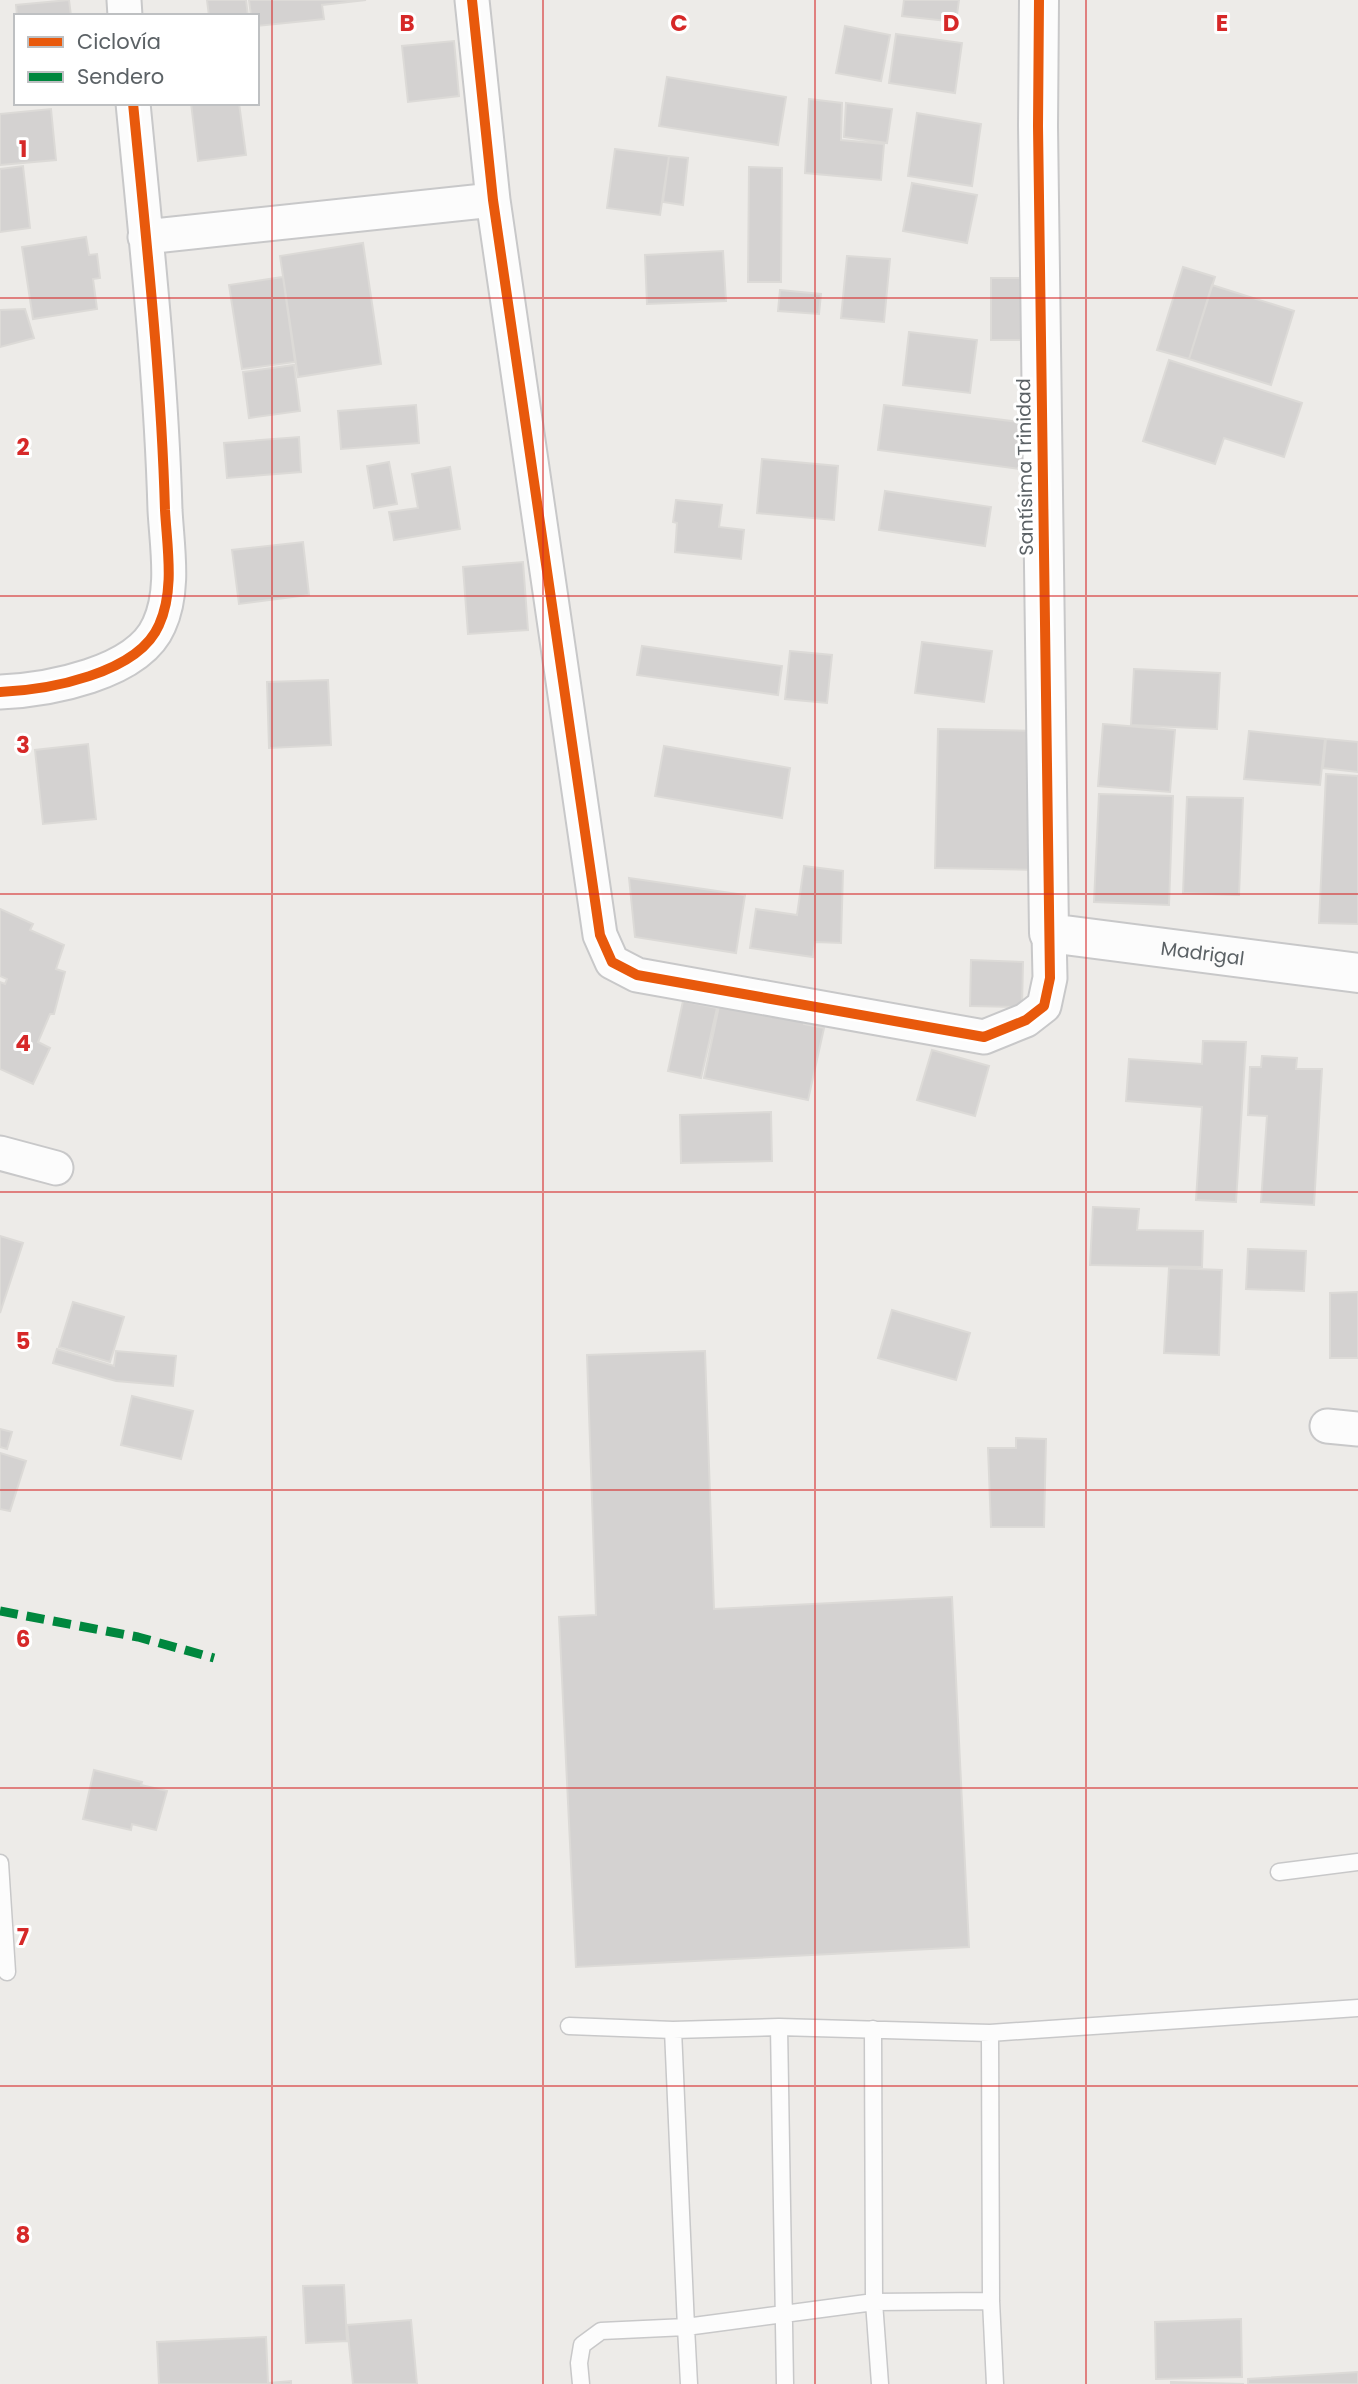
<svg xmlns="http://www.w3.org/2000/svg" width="1358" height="2384" font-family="Poppins,sans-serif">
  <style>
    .building { fill: #d4d2d1; stroke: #dcdad7; stroke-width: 2 }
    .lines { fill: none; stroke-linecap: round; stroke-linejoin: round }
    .service-casing { stroke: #c8c8c9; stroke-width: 19 }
    .minor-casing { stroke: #c8c8c9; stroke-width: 37 }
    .tertiary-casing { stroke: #c8c8c9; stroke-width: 42 }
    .service { stroke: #fcfcfc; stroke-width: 16 }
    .minor { stroke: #fcfcfc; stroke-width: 33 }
    .tertiary { stroke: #fcfcfc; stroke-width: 38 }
    .quiet { stroke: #00873e; stroke-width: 9; stroke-dasharray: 18 9; stroke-linecap: butt }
    .cycleway-casing { stroke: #fff; stroke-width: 15 }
    .cycleway { stroke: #e8590c; stroke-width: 10 }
    .grid { fill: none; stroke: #d62828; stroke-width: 2; stroke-opacity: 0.55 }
    .labels { text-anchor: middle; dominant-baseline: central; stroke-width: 6; stroke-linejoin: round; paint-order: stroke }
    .street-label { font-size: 19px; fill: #5c6266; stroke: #fff }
    .grid-label { font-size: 23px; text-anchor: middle; font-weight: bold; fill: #d62828; stroke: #fff; stroke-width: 6; stroke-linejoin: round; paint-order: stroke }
  </style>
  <rect width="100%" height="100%" fill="#edebe8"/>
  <path class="building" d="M69 0 71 16H17L16 5Z
    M207 0H246L248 16H209Z
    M249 0H366L322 5 324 19 257 26V16H251Z
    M904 0H959L956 22 902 16Z
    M845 26 890 35 881 81 836 73Z
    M896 34 962 43 955 93 889 83Z
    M454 41 459 96 408 102 402 46Z
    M667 77 786 97 778 145 659 126Z
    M809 99 842 103 841 140 884 144 881 180 805 173Z
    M191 103H239L246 155 198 161Z
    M846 103 892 109 887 143 844 137Z
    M51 109 56 160 0 165V114Z
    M917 113 981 124 972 186 908 176Z
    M615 149 669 156 660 215 607 208Z
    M669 156 688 158 683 205 663 202Z
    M23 166 30 228 0 232V169Z
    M749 167 782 168 781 282H748Z
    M912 183 977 195 967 243 903 231Z
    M86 237 89 255 97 254 100 278 93 279 97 309 33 319 22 247Z
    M363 243 381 364 298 377 280 256Z
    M723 251 726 301 647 304 645 255Z
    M847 256 890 259 884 322 841 318Z
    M1183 267 1215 277 1189 359 1157 350Z
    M283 277 295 362 242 369 229 285Z
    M991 278H1029L1028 340H991Z
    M1212 285 1294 311 1271 385 1189 359Z
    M780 290 821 294 819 314 778 311Z
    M25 309 34 338 0 347V310Z
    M909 332 977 340 970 393 903 385Z
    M1169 360 1302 403 1284 457 1224 438 1215 464 1143 441Z
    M294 365 300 411 249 418 243 372Z
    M416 405 419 443 341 449 338 411Z
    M884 405 1027 423 1020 469 878 450Z
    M299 437 301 472 227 478 224 443Z
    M762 459 838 466 834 520 757 513Z
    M389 462 397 504 374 508 367 466Z
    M450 467 460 529 394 540 389 512 418 508 412 474Z
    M885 491 991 507 985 546 879 530Z
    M676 500 722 505 719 527 744 530 741 559 675 552 677 523 673 522Z
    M303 542 309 595 239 604 232 550Z
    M523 562 528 630 468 634 463 567Z
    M922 642 992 651 984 702 915 693Z
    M642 646 782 666 778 695 637 675Z
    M790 651 832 655 827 703 785 699Z
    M1134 669 1220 673 1217 729 1131 725Z
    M328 680 331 745 269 748 267 682Z
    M1103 724 1175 730 1170 792 1098 786Z
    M938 729 1042 731 1038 870 935 868Z
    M1249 731 1325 739 1320 785 1244 779Z
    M1326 739 1358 742V772L1323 768Z
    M88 744 96 819 43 824 35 750Z
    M664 746 790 768 782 818 655 796Z
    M1326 774 1358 776V924L1319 923Z
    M1099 794 1173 796 1169 905 1094 902Z
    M1187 797 1243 798 1239 895 1183 893Z
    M804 866 843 871 841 943 815 942 813 957 750 948 756 909 797 915Z
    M629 878 745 895 736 953 635 937Z
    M0 909 33 924 30 930 64 945 56 969 65 972 54 1014H50L38 1042 50 1048 33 1084 0 1069V982L5 984 7 979 0 976Z
    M0 909 33 924 30 930 64 945 56 969 65 972 54 1014H50L38 1042 50 1048 33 1084 0 1069V982L5 984 7 979 0 976Z
    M971 960 1023 962 1022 1007 970 1006Z
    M683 1001 717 1008 701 1078 668 1071Z
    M719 1006 771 1017 773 1010 806 1016 804 1024 824 1028 808 1100 704 1078Z
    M1203 1041 1246 1042 1236 1202 1196 1200 1202 1107 1126 1101 1129 1059 1202 1064Z
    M932 1050 989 1066 975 1116 917 1100Z
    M1262 1056 1297 1058 1296 1069H1322L1314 1205 1261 1202 1267 1116 1248 1115 1250 1067H1261Z
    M771 1112 772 1161 681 1163 680 1115Z
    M1093 1207 1139 1209 1137 1230 1203 1231 1202 1267 1090 1265Z
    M0 1236 23 1243 0 1313Z
    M1248 1249 1306 1251 1304 1291 1246 1289Z
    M1169 1268 1222 1270 1219 1355 1164 1353Z
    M1358 1292V1358H1330V1293Z
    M73 1302 124 1317 110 1362 59 1347Z
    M892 1310 970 1333 956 1380 878 1358Z
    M57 1349 114 1366 116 1351 176 1356 173 1386 116 1381 53 1363Z
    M705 1351 714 1609 952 1597 969 1947 576 1967 559 1617 596 1615 587 1355Z
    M132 1396 193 1411 181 1459 121 1445Z
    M0 1429 12 1432 7 1449 0 1447Z
    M1016 1438 1046 1439 1044 1527H991L988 1448H1016Z
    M0 1453 26 1461 10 1511 0 1509Z
    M94 1770 142 1782 141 1785 167 1791 156 1830 132 1824 131 1830 83 1819Z
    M344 2285 347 2341 306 2343 303 2286Z
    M1241 2319 1242 2377 1156 2379 1155 2322Z
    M411 2320 417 2384H353L347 2325Z
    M266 2337 268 2383 291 2381V2384H159L157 2342Z
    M1358 2372V2384H1248V2379Z
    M1171 2382 1244 2384H1171Z"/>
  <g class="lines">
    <defs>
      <path id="service" d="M0 1863 7 1972
        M1279 1872 1358 1862
        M569 2026 673 2030 779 2027 990 2033 1358 2008
        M779 2027 785 2384
        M873 2029 874 2302 880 2384
        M990 2033 991 2301 995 2384
        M581 2384 579 2363 582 2345 601 2331 686 2327 673 2030
        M689 2384 686 2327 874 2302 991 2301"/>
      <path id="minor" d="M124 0 125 16
        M472 0 493 200 600 935 612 962 637 975 984 1037 1026 1020 1044 1006 1050 978 1049 933
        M145 237 493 200
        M0 692C47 690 138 674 159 625 175 590 167 547 165 510 161 374 146 238 133 103
        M0 1153 56 1168
        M1327 1426 1358 1429"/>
      <g id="tertiary">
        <path id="s1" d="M1039 0 1038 126 1049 933 1358 973"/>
      </g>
    </defs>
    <use href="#service" class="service-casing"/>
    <use href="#minor" class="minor-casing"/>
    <use href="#tertiary" class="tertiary-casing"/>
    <use href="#service" class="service"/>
    <use href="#minor" class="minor"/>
    <use href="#tertiary" class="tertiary"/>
    <path class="quiet" d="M0 1611 138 1637 214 1658"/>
    <defs>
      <path id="cycleway" d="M472 0 493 200 600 935 612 962 637 975 984 1037 1026 1020 1044 1006 1050 978 1038 126 1039 0
        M0 692C47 690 138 674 159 625 175 590 167 547 165 510 161 374 146 238 133 103"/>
    </defs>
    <use href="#cycleway" class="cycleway-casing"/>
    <use href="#cycleway" class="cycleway"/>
  </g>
  <path class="grid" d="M272 0V2384M543 0V2384M815 0V2384M1086 0V2384M0 298H1358M0 596H1358M0 894H1358M0 1192H1358M0 1490H1358M0 1788H1358M0 2086H1358"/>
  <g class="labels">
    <g class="street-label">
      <text transform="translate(1025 467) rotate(-91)">Santísima Trinidad</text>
      <text stroke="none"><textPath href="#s1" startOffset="1088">Madrigal</textPath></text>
    </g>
  </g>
  <g class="grid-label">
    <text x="407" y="31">B</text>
    <text x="679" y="31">C</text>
    <text x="951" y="31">D</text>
    <text x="1222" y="31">E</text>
    <text x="23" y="157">1</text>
    <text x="23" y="455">2</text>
    <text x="23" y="753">3</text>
    <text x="23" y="1051">4</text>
    <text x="23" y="1349">5</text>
    <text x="23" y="1647">6</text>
    <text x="23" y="1945">7</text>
    <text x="23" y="2243">8</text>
  </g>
  <rect x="14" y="14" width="245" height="91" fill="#ffffff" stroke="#bec0c2" stroke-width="2"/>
  <rect x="28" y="37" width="35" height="10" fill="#e8590c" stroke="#bec0c2" stroke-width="2"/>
  <text x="77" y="49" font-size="21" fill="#5c6266">Ciclovía</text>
  <rect x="28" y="72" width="35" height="10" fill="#00873e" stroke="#bec0c2" stroke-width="2"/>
  <text x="77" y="84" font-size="21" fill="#5c6266">Sendero</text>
</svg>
